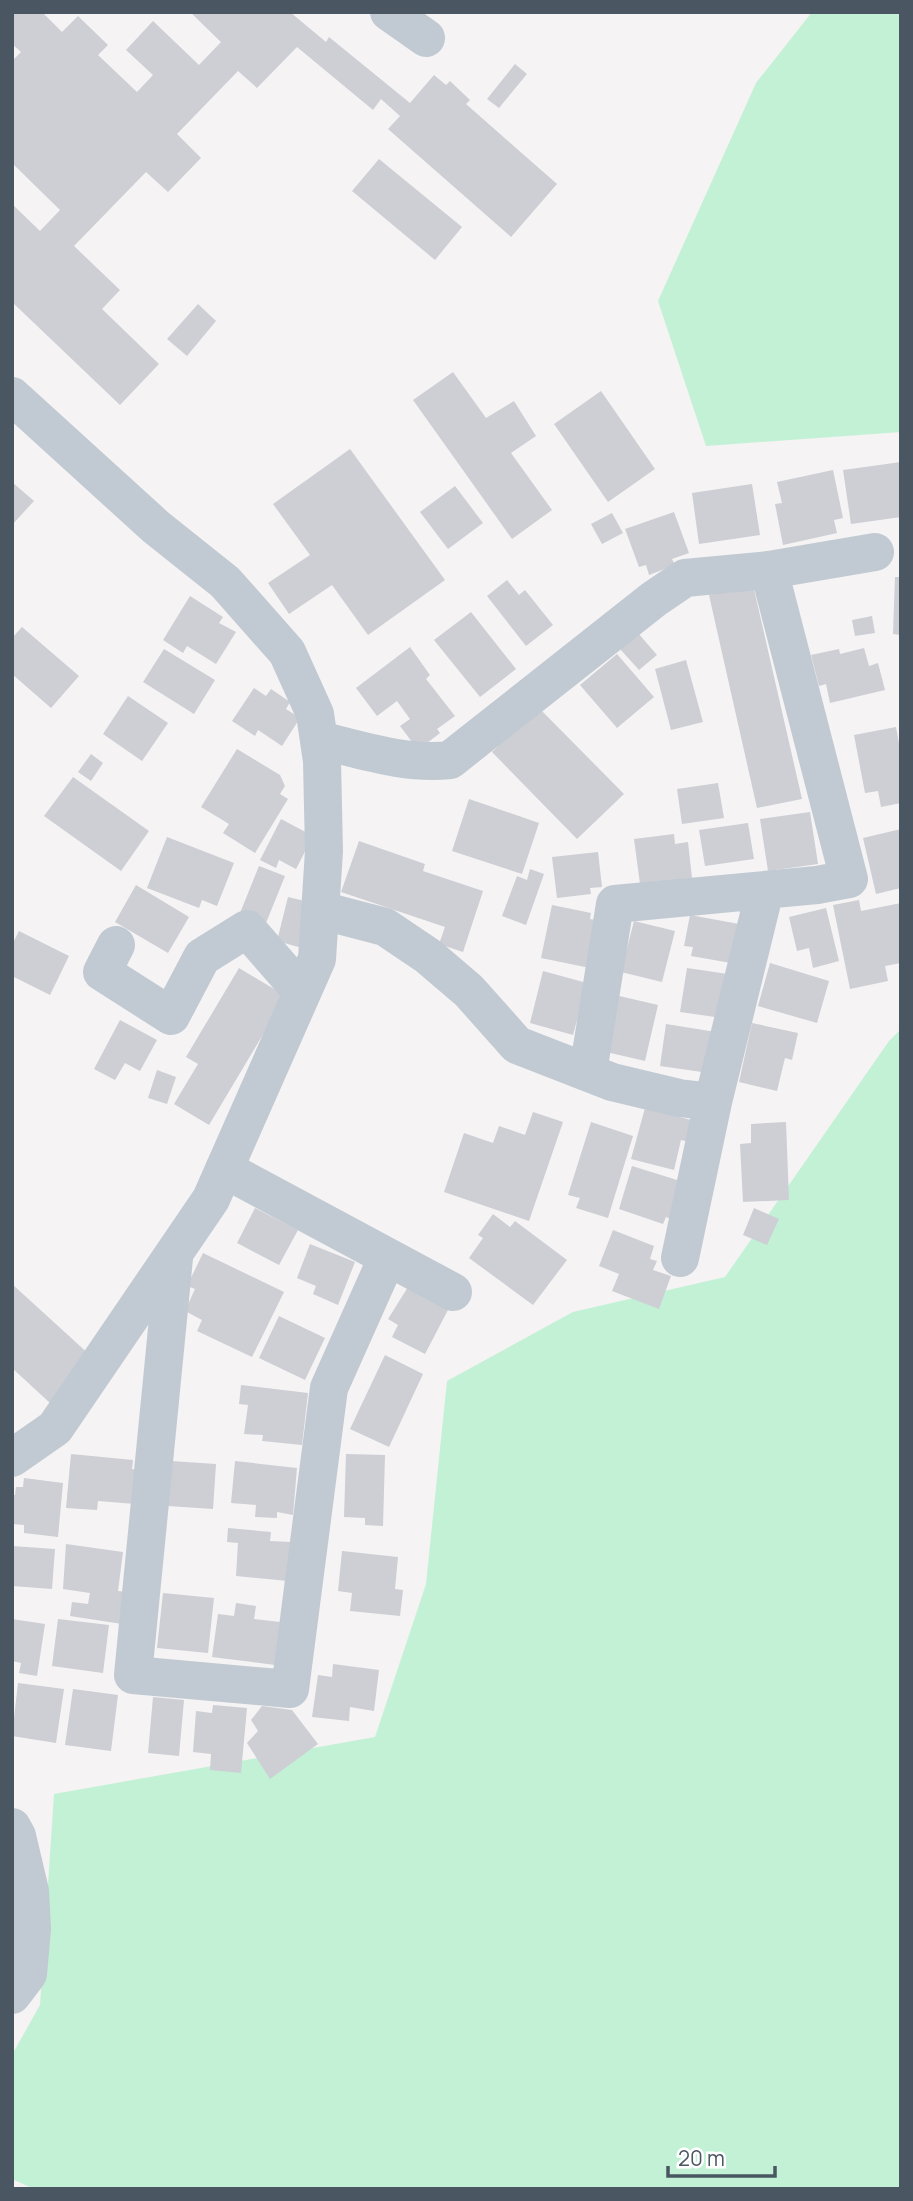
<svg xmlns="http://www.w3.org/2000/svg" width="913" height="2201" font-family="Manrope,sans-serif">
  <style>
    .green { fill: #c3f1d5 }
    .building { fill: #cdcfd5 }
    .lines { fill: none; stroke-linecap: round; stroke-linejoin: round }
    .minor { stroke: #c1cad2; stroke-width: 38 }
  </style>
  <rect width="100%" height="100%" fill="#f5f3f3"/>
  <path class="green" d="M812 12H901V432L706 446 658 301 756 83Z
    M901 1029V2189H34L12 2179V2055L40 2005 54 1794 375 1737 426 1584 447 1381 573 1312 725 1277 889 1041Z"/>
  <path class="building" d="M12 12H42L62 32 78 16 108 45 98 55 137 92 153 75 126 50 153 21 199 65 221 42 190 12H290L326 42 329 37 410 103 434 75 446 85 450 81 470 100 466 104 557 184 511 237 388 129 400 116 381 99 373 110 297 47 257 88 238 71 177 134 201 158 168 192 146 172 74 246 120 290 102 309 159 364 120 405 12 302V204L40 231 60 210 12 163V61L21 52 12 44Z
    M515 64 527 74 499 108 487 99Z
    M379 159 462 227 435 260 352 191Z
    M198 304 216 321 187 356 167 339Z
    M453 372 486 418 514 401 536 436 511 453 552 510 512 539 413 400Z
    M601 391 655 469 608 502 554 424Z
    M350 449 445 580 368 635 332 585 289 614 268 583 310 555 273 504Z
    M901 462V517L851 524 843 470Z
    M833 470 843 518 834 520 837 533 783 545 775 504 782 503 777 482Z
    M12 482 34 501 12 525Z
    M752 484 760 535 699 544 692 493Z
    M455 486 483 523 448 549 420 512Z
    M674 512 689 553 672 559 675 565 649 575 646 565 639 567 625 529Z
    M612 513 623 533 602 544 591 524Z
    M895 577H901V635L893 634Z
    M507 580 519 595 525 590 553 625 526 646 487 596Z
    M753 585 802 799 757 808 709 595Z
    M190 596 223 617 219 623 236 632 216 664 187 646 183 653 163 640Z
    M471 612 516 669 480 697 434 640Z
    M872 616 875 633 855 636 852 620Z
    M22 627 79 676 51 708 12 674V638Z
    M638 633 657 655 639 670 620 649Z
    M410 647 430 675 426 679 455 716 437 729 440 733 418 750 400 726 410 719 397 701 377 716 356 688Z
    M864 648 869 666 878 663 885 690 830 703 826 684 819 686 811 655 839 649 840 654Z
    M164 649 215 680 194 714 143 682Z
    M617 654 654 697 617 728 580 685Z
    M686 660 703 722 671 730 655 669Z
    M254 688 266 696 271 689 290 702 286 709 300 718 282 746 258 730 255 736 232 721Z
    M128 696 168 723 142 761 103 734Z
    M538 707 624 794 577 839 492 752Z
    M896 727 901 755V803L881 807 878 791 865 793 854 735Z
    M237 749 280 775 285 786 280 794 288 799 255 853 223 833 229 824 201 807Z
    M91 754 103 763 91 781 78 772Z
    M73 777 149 831 121 871 44 816Z
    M718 783 724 818 682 824 677 789Z
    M469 799 539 823 522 874 452 851Z
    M810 812 818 864 768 871 760 819Z
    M281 819 313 836 296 869 279 860 276 868 260 860Z
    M748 823 754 859 705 866 699 830Z
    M901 829V888L876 894 863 838Z
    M674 834 675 844 688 842 692 878 640 884 634 839Z
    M167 837 234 863 217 906 202 900 199 908 147 888Z
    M359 841 425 864 423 871 483 891 463 952 439 944 445 927 341 892Z
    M598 852 602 887 590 888 591 894 557 898 552 857Z
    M259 866 285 876 266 923 240 913Z
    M530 869 544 874 526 925 502 916 517 876 527 880Z
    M136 885 189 917 168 953 115 922Z
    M288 897 313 903 302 948 277 941Z
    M859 900 861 911 901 903V963L885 966 888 981 850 989 833 905Z
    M552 905 591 913 590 919 600 921 590 968 541 958Z
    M826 908 839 961 813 968 809 948 797 951 789 917Z
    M690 915 739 924 731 963 691 956 693 947 684 946Z
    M634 921 675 931 662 982 621 972Z
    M19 931 69 956 50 995 12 976V945Z
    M770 963 829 981 817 1023 758 1006Z
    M239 968 286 996 209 1125 174 1104 198 1064 186 1057Z
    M687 968 728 974 722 1018 680 1012Z
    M543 971 587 983 573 1035 530 1023Z
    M615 995 658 1005 645 1061 602 1051Z
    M120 1020 157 1040 140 1071 125 1063 115 1080 94 1069Z
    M752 1023 798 1033 792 1060 785 1058 777 1091 739 1082Z
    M666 1024 722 1033 716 1074 660 1066Z
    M157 1070 176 1077 167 1104 148 1098Z
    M645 1108 703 1123 697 1144 681 1140 674 1170 631 1159Z
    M533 1112 563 1122 529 1221 444 1192 464 1133 493 1143 499 1126 525 1135Z
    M591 1122 633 1136 608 1218 576 1208 580 1198 568 1195Z
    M786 1122 789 1200 743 1202 740 1144 751 1143V1124Z
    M632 1166 677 1180 676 1221 666 1217 663 1224 619 1209Z
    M255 1208 298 1230 279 1265 237 1243Z
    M754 1208 779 1219 767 1245 743 1235Z
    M493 1214 510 1227 515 1221 567 1260 533 1305 469 1258 483 1238 478 1235Z
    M613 1230 654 1246 650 1259 657 1261 653 1270 671 1276 659 1309 612 1291 619 1274 599 1266Z
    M310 1244 355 1262 338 1305 313 1294 316 1286 297 1278Z
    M203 1253 284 1292 252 1357 197 1331 202 1320 185 1311 195 1289 187 1286Z
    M12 1284 92 1357 50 1403 12 1368Z
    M408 1287 449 1308 425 1354 392 1337 398 1325 388 1319Z
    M279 1316 325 1338 305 1380 259 1358Z
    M385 1355 423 1374 389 1447 350 1429Z
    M241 1385 308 1393 302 1445 262 1441 263 1435 244 1434 248 1405 239 1404Z
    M71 1454 133 1460 132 1469 138 1470 135 1504 98 1501 97 1510 66 1508Z
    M346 1454 385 1455 383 1526 365 1525V1518L344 1517Z
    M171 1461 216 1464 213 1509 168 1506Z
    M235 1461 297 1468 293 1515 277 1512V1518L255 1517 256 1505 231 1503Z
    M24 1478 63 1483 58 1537 24 1533V1525L12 1524V1495H15L16 1487H23Z
    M228 1528 271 1532 270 1541 291 1542 288 1581 236 1576 238 1543 227 1542Z
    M66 1544 123 1552 118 1591 127 1592 122 1624 70 1616 72 1602 88 1604 90 1593 63 1589Z
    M12 1546 55 1549 52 1589 12 1586Z
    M342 1551 398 1557 395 1589 403 1590 400 1616 350 1611 352 1593 338 1591Z
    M163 1593 214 1598 208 1653 157 1648Z
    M236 1603 256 1606 254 1619 280 1622 275 1665 212 1657 218 1614 234 1616Z
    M12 1619 45 1624 37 1676 19 1673 21 1663 12 1661Z
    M58 1619 109 1625 103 1673 52 1666Z
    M333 1664 379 1670 374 1711 350 1707 349 1721 312 1717 318 1675 332 1677Z
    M18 1683 64 1689 56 1743 12 1736Z
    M73 1689 118 1695 111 1751 65 1745Z
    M153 1697 184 1700 179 1756 148 1753Z
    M213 1705 247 1708 241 1773 210 1770 211 1754 193 1752 196 1711 212 1713Z
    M262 1706 292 1710 318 1744 270 1779 247 1743 258 1731 251 1720Z"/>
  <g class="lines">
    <path class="minor" d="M389 12 426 38
      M12 396 156 527 225 582 287 652 315 714 322 761 324 851 317 959 211 1199 55 1428 12 1458
      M319 740C362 750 406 765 450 760L654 599 685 578 769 570 875 552
      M320 910 385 927 428 956 469 991 517 1045 612 1082 679 1098 713 1102
      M116 945 102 972 171 1016 202 957 247 929 302 992
      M588 1072 615 904 817 885 849 879 769 570
      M224 1169 453 1292
      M174 1258 133 1675 290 1689 329 1388 387 1258
      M680 1258 713 1102 765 890
      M12 1827 17 1836 30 1891 32 1929 28 1974 12 1995"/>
  </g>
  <rect width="913" height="2201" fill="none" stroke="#4a5661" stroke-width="28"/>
  <path d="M668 2166v10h107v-10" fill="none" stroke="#4a5661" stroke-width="3.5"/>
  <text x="678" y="2166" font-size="21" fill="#4a5661" stroke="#ffffff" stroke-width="5" paint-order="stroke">20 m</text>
</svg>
